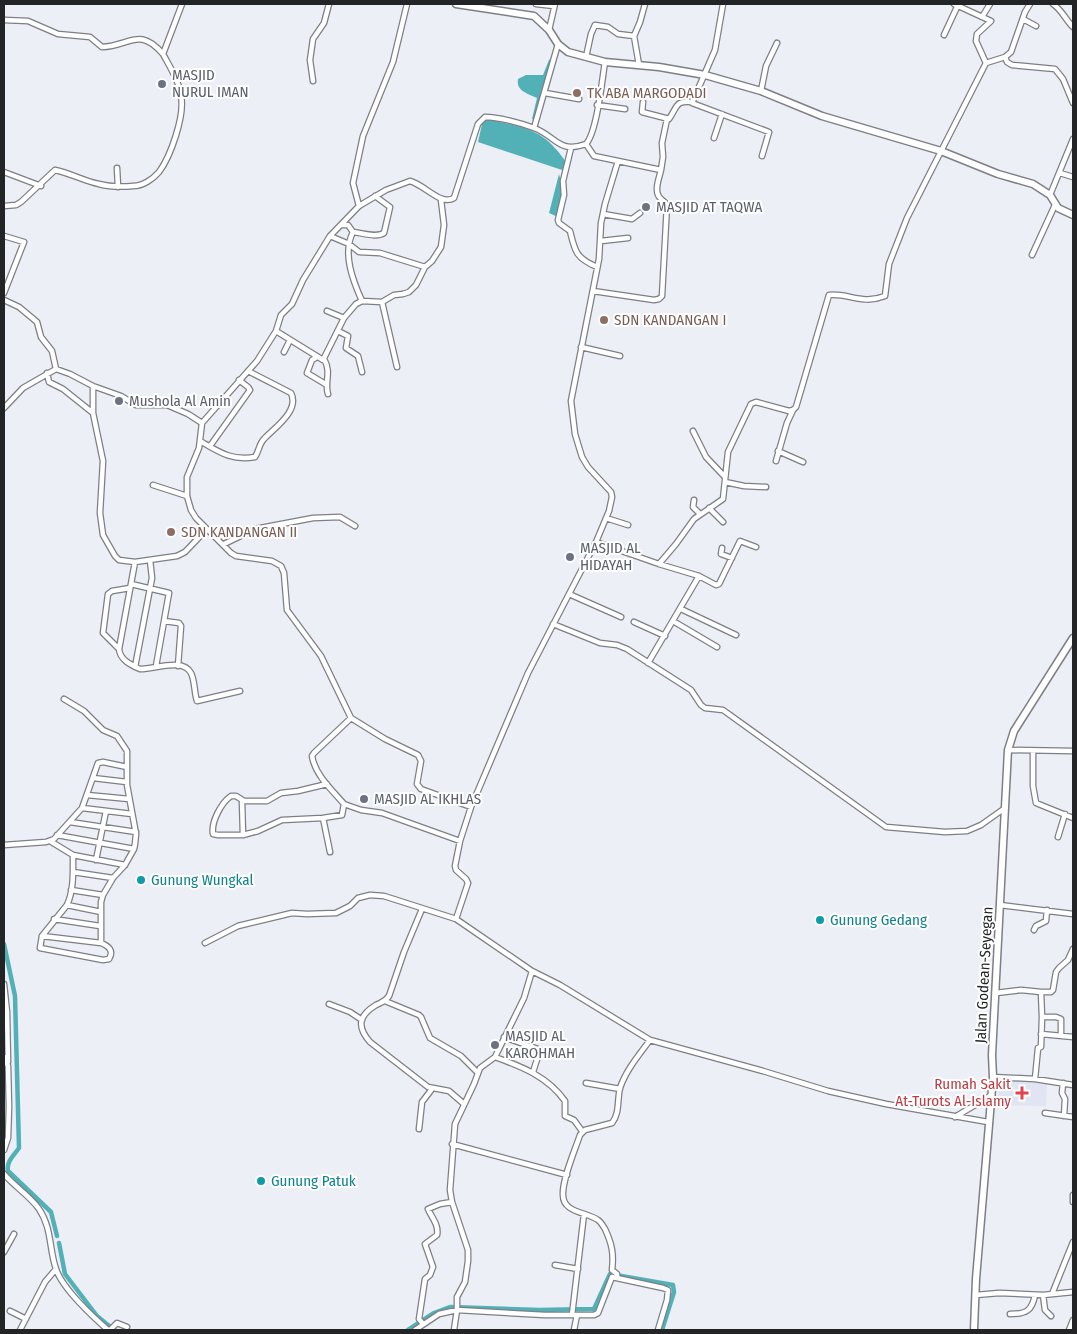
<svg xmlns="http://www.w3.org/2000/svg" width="1077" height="1334" font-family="'Fira Sans Condensed',sans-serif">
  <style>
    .built { fill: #e0e4f3 }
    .water { fill: #52b0b7 }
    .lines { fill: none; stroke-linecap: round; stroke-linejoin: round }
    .canal { stroke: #52b0b7; stroke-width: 4.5 }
    .street-casing { stroke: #7d7f86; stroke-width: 7 }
    .secondary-casing { stroke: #7d7f86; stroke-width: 9 }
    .street { stroke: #fff; stroke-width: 4.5 }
    .secondary { stroke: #fff; stroke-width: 6 }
    .worship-dot { fill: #6b7280; stroke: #fff; stroke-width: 2 }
    .education-dot { fill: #8d6e63; stroke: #fff; stroke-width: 2 }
    .culture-dot { fill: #0f9aa8; stroke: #fff; stroke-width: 2 }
    .health-dot { fill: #e0444e; stroke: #fff; stroke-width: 2 }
    .labels { text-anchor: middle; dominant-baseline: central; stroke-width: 4; stroke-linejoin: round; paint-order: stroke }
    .worship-label { font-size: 15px; fill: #5b616d; stroke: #fff; text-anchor: start }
    .education-label { font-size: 15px; fill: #785e54; stroke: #fff; text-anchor: start }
    .culture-label { font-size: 15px; fill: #0d838f; stroke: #fff; text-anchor: start }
    .street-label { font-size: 15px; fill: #232426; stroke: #fff }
    .health-label { font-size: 15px; fill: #be3a42; stroke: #fff; text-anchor: end }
  </style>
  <rect width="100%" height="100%" fill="#eceff6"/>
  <path class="built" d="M999 1079 1047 1081 1046 1106 998 1105Z"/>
  <path class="water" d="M553 57 535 120 532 119 537 98C527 93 516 91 518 79L526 75H543L549 60Z
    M487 119C525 128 543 128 566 162L562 170 478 142 482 124Z
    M559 174 564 194 558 217 549 213Z"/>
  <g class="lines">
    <path class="canal" d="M4 944 15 996 19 1148C14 1155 6 1162 8 1171L51 1212 57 1236
      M59 1243 65 1274 97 1316 114 1330
      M408 1330 434 1313 450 1307 539 1310 594 1309 610 1274 673 1285 674 1292 662 1330"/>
    <defs>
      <path id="street" d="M536 4 554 6
        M723 4 715 50 692 103 769 132 762 156
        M954 4 991 21 977 34 976 41 986 63
        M1053 4C1062 10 1065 19 1073 27
        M982 17 990 4
        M1023 19 1036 26
        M4 20 28 21 58 34 90 37 102 47C130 46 139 26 163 54L182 4
        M549 30 555 4
        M944 35 957 7
        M634 36 639 65
        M586 57 591 34 595 25 608 27 618 34 634 36 640 22 645 4
        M1005 57 1007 62 1012 65 1055 69 1063 79 1073 103
        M605 62C602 80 597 132 586 144L594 156 618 161 605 204 601 223 599 259 571 401 575 434 582 457 588 467 611 492 612 497 609 511 596 542 528 673 471 807 460 841 455 866 456 870 466 879 468 883 456 919 532 971 560 985 650 1040 763 1071 828 1091 886 1104 988 1122
        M313 81 310 60 313 39 324 23 329 4
        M761 91 766 66 777 43
        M545 93 579 99
        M643 102 642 112 669 119C678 106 675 100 693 102
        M597 105 625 109
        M534 128 558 44
        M714 138 722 114
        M571 148 563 181 564 195 558 220 559 223 570 231C575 252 576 258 597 267
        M117 168 118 187
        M661 170 663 157 662 143 667 119
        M4 172 41 186
        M1060 173 1073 177
        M1050 195 1073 139
        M4 206 16 205 21 202 55 170C70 173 84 181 99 184 110 187 122 187 133 186 143 186 153 179 159 172 171 156 185 115 181 96 179 81 170 67 163 54
        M359 206 353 183 363 136 393 62 407 4
        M603 214 632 219 640 213
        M341 225H348L353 232
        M4 236 24 242 4 293
        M330 236 349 244 359 252 380 253 425 267
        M601 241 628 238
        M1032 255 1055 205
        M593 291 654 300 659 299 662 296 667 205C666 203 663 201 661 199 653 192 659 179 661 170L618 161
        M4 300 19 307 37 322 41 337 52 351 56 369
        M362 301C353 281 342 253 353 232 363 233 376 238 384 233L390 207 375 196
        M382 302 397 367
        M327 311 344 318
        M276 331 323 360 344 318 356 304 362 301 382 302 394 295 403 294 409 292 416 285 425 267 432 261 441 247 444 225 441 200
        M338 331 348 336 346 348 358 356 362 372
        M581 347 620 356
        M284 352 290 340
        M317 357 312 360 307 373 327 385
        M324 359C332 372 324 383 328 394
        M47 373 49 382 63 389 93 413
        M93 386V413L103 461 100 513 103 535 115 556 119 560 135 562 177 556 185 552 207 529
        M4 408 23 388 56 369 70 374 93 386 121 396 136 405H167L188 414 202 423
        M693 431 706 457 724 476
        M200 441C219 452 231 461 255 457 259 451 259 444 264 439 274 428 300 411 291 393L248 371
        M210 446 250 390 248 387 239 380
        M778 451 803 462
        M776 461 787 423 793 410
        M725 482 744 486 766 487
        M153 485 187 496
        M694 500 693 507 700 514
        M709 508 723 522
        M606 518 628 525
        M596 542 659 564 676 544 694 519 723 499 728 452 751 404 756 402 789 411 793 410 796 407 829 295C849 293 862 305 885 296L889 264 907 218 986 63 1005 57 1011 52 1025 12 1030 4
        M224 544 255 529 313 518 340 517 355 526
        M722 548 721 554 732 558
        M135 562 119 649C120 660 131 665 140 669 152 670 183 657 191 673 195 681 194 692 197 701L240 691
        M699 576 716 585 719 584 740 541 756 547
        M131 584 169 593 156 666
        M569 594 621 617
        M681 609 736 635
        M164 621 179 623 181 626 178 666
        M673 621 717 647
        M634 622 665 636
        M553 624 600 643 617 645 627 649 691 690 701 705 705 708 723 710 886 827 945 832 967 831 981 825 1005 808
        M119 649 103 633 108 594 112 591 130 588
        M648 663 699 576 659 564
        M135 667 152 578 150 560
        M64 699 84 711 103 730 117 736 127 751V767
        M1008 750 1073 751
        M1033 751V786L1036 803 1073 818
        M93 778 127 782
        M327 784 298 791 281 793 267 801H244L236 796H231C221 803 211 822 213 834L218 835H243L258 831 282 820 323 818 342 815 344 804C332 790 315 775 312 756L314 753 351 718
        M87 795 129 799
        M242 801 243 835
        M344 804 361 810 382 813 460 841
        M471 807 421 789 417 784 421 761 418 755 385 739 351 718 321 656 287 610 284 573 281 566 272 561 236 556 231 553 196 518 191 510 187 496V477L199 448 202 423 257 361 276 331 281 315 292 304 303 280 330 236 359 206 386 190 410 181C425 185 441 206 454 198L478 124 485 117C498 117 521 123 534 128 556 136 558 154 586 144
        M82 808 132 814
        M323 818 330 852
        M70 822 136 832
        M57 835 134 849
        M1058 837 1065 814
        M50 841 73 855C73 872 74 890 67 905L42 936 101 943
        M4 845 46 842 54 839 82 808 98 763 103 762 127 767V785L136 834 135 844 134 849 125 865 113 878 73 872
        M73 855 125 865
        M96 860 106 811
        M71 890 103 895
        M67 905 101 912
        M1000 905 1073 914
        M422 909 404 952 389 996C385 1002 382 1002 376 1005 358 1016 357 1027 370 1042L428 1087 449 1091 464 1104
        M54 919 100 926
        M1034 930 1036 926 1046 921 1047 910
        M42 936 40 948 103 960 109 959C114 951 109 946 101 943V902L103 895 113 878
        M205 943 238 926 292 913 307 914 336 913 350 906 358 898 370 895 384 896 456 919
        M4 984 7 1012 8 1062
        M996 993 1021 990 1041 992
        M385 1001 419 1015 421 1017 430 1038 461 1056 477 1072
        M329 1004 350 1012 362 1020
        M1042 1017H1056L1061 1019V1036
        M1041 1034 1073 1037
        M504 1037 552 1054
        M4 1057 8 1066 9 1107 8 1138 4 1150
        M495 1057C523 1067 548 1077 565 1101V1116L574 1120 582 1131
        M533 1072 540 1050
        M993 1077 1035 1079 1073 1085
        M1035 1079 1038 1048 1041 1047 1042 1017 1041 992H1051L1053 990 1056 972 1059 968 1068 960 1073 949
        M586 1083 620 1089
        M1063 1083 1062 1093 1065 1099 1064 1116
        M1045 1113 1073 1117
        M955 1117 990 1096
        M419 1129 422 1102 432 1089
        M452 1144 567 1175
        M4 1174C14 1186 30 1196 39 1209 52 1228 49 1249 56 1269 62 1288 93 1317 108 1330
        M1073 1195V1202
        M4 1252 14 1234
        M555 1265 578 1269
        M617 1278V1274L612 1270C614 1254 612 1244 605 1229 603 1226 601 1222 598 1220 587 1212 563 1213 563 1195 562 1180 575 1150 580 1135L585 1130 612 1123C620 1113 617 1100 620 1088 626 1070 639 1055 650 1040
        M1052 1294 1073 1242
        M976 1295 999 1293 1043 1295 1073 1292
        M1043 1295 1045 1310 1051 1316
        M10 1311 26 1319
        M1010 1314C1026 1314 1032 1311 1035 1295
        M572 1315 584 1214
        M423 1324 419 1319 425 1279 430 1275 433 1267 425 1244 437 1235C439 1225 432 1218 428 1209L440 1204 452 1202
        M20 1330 45 1282 56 1269
        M110 1330 117 1323 127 1327
        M415 1330 439 1314 457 1310 545 1315H594L598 1313 612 1277 663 1288 668 1290 667 1300 658 1330
        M454 1330 457 1310V1297L465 1282 468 1261V1250L452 1202 450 1190 455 1124 474 1084 480 1068 495 1057 524 998 532 971
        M574 1330 577 1315
        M1069 1330 1073 1320"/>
      <path id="secondary" d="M456 4 534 16 549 30 558 44 568 52 605 62 659 67 705 75 761 91 822 116 941 151 998 174 1033 184 1050 195 1058 208 1073 215
        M974 1330 976 1279 993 1077 992 1055 1008 750 1014 731 1073 638"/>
    </defs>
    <use href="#street" class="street-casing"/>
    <use href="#secondary" class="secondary-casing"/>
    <use href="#street" class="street"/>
    <use href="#secondary" class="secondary"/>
  </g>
  <g class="worship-dot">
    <circle cx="162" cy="84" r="5"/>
    <circle cx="646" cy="207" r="5"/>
    <circle cx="119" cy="401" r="5"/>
    <circle cx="570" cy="557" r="5"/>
    <circle cx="364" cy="799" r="5"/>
    <circle cx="495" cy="1045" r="5"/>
  </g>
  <g class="education-dot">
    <circle cx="577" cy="93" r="5"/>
    <circle cx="604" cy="320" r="5"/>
    <circle cx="171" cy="532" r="5"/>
  </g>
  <g class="culture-dot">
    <circle cx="141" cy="880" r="5"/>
    <circle cx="820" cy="920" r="5"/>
    <circle cx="261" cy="1181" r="5"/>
  </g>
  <path class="health-dot" d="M1019.5 1085.5h5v5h5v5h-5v5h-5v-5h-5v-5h5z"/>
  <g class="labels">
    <g class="worship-label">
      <text x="172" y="75">MASJID<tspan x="172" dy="17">NURUL IMAN</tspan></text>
      <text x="656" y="207">MASJID AT TAQWA</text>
      <text x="129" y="401">Mushola Al Amin</text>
      <text x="580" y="548">MASJID AL<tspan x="580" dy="17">HIDAYAH</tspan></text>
      <text x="374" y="799">MASJID AL IKHLAS</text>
      <text x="505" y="1036">MASJID AL<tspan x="505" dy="17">KAROHMAH</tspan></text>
    </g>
    <g class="education-label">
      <text x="587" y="93">TK ABA MARGODADI</text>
      <text x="614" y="320">SDN KANDANGAN I</text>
      <text x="181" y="532">SDN KANDANGAN II</text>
    </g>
    <g class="culture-label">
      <text x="151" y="880">Gunung Wungkal</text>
      <text x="830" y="920">Gunung Gedang</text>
      <text x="271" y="1181">Gunung Patuk</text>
    </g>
    <g class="street-label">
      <text transform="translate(984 975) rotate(-87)">Jalan Godean-Seyegan</text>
    </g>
    <g class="health-label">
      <text x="1011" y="1084">Rumah Sakit<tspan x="1011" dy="17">At-Turots Al-Islamy</tspan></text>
    </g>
  </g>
  <rect width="1077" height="1334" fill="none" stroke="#232426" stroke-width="10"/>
</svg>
